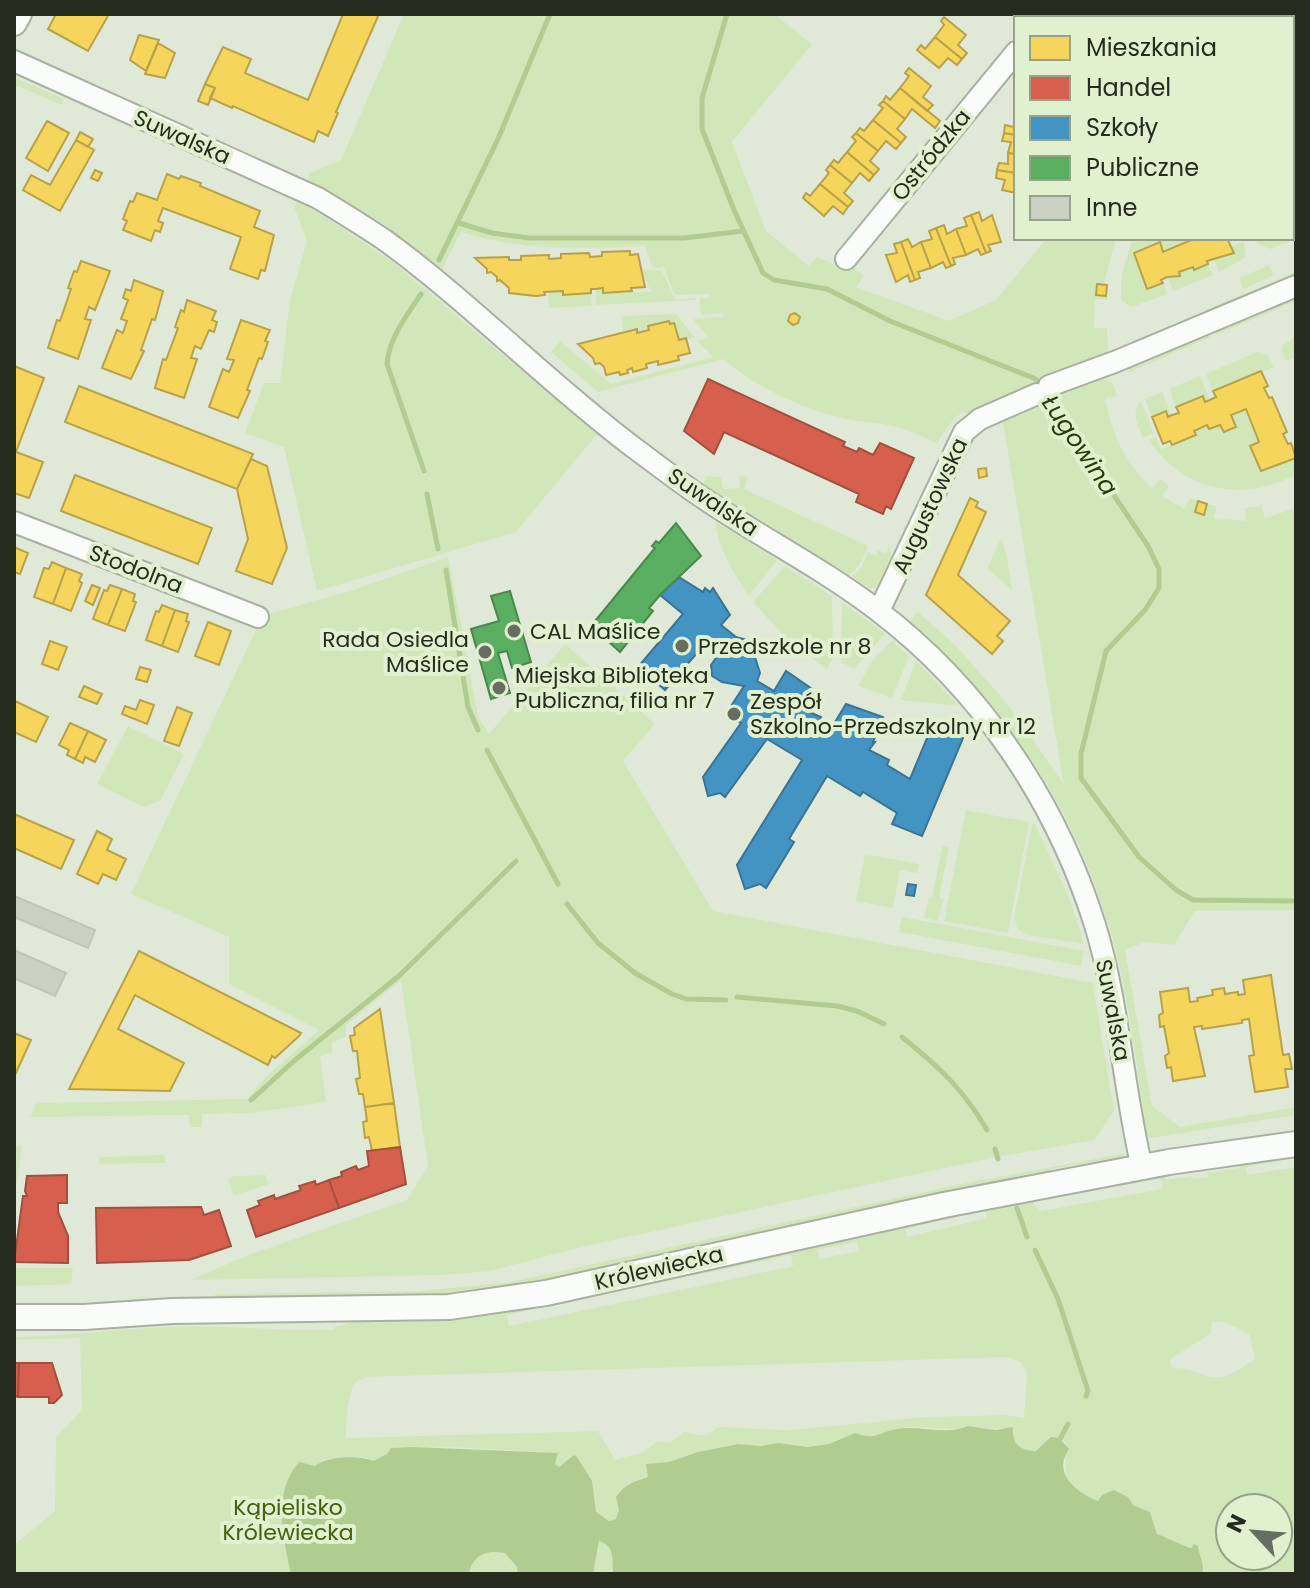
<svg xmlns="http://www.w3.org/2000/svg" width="1310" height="1588" font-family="Poppins,sans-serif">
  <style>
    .green { fill: #d1e7ba; fill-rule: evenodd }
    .water { fill: #b0cc90 }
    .homes { fill: #f6d55c; stroke: #b7a24a; stroke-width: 2 }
    .shops { fill: #d6604d; stroke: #a1503f; stroke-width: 2 }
    .schools { fill: #4393c3; stroke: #3a7492; stroke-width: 2 }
    .public { fill: #5aae61; stroke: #4a874d; stroke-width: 2 }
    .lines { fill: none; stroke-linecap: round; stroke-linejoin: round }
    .stream { stroke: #b0cc90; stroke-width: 5 }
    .building { fill: #cad1c2; stroke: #bec6b7; stroke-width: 2 }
    .minor-casing { stroke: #a8b0a1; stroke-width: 24 }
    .tertiary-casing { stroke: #a8b0a1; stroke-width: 28 }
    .minor { stroke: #fafcf9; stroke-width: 20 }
    .tertiary { stroke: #fafcf9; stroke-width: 24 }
    .poi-dot { fill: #666e5f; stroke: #e1f1cf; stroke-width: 3 }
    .labels { text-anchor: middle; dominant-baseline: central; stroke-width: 8; stroke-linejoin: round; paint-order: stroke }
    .street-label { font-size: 22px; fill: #252c1f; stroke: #e1f1cf }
    .poi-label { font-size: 22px; fill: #252c1f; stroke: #e1f1cf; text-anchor: start }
    .park-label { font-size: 22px; fill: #42610e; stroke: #e1f1cf }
    .water-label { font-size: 24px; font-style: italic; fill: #273c03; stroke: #e1f1cf }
  </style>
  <rect width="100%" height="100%" fill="#e0e9d7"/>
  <path class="green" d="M404 14H774L812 44 732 142 766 231 809 266 817 257 844 269 849 264 864 276 856 287 949 321 996 300 1047 238H1116L1104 284H1097L1096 295 1107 296V299H1095L1094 328H1107L1108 351 1104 358 1089 361 1050 378 1031 392 970 417 963 411 948 426 937 443C924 438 910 430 896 427 880 423 863 422 847 419 804 410 756 388 724 359L598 392 551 352 560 341 611 384 713 357 697 341 708 337 693 319 724 317 722 313 701 315 699 298 710 297 709 294 675 295 663 266 661 268 652 267 645 246C581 248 523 252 461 232L441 271 385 225 307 179 310 173 341 160Z
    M14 77 64 99 62 105 18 86 14 88Z
    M297 201 319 213 391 261 597 434 516 532 317 591 284 447 245 433 264 383H280L290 300 307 241 294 207Z
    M1296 214V239L1270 249 1258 244 1256 238H1292V216Z
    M1138 238H1196L1163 252 1159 242 1135 252 1147 289 1163 283 1167 294 1132 307 1122 301C1118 283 1125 260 1132 242L1136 243Z
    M1243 242 1246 249 1245 258 1219 272 1213 258 1218 256 1219 259 1233 253 1231 247Z
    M1208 264 1213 275 1173 291 1167 277 1172 275 1174 278 1180 276 1179 272Z
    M1269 265 1274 275 1243 289 1239 278Z
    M641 269 662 271 675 300 696 298V300L596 305V289L603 288 604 293 651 292Z
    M1296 272V278L1208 315 1205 310Z
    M548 291H563L564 295 591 293 592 306 549 308Z
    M1296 295V301L1216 335 1214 330Z
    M676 314 695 338 679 340 674 323 670 324 669 321 649 326V330L637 333 636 329 623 333 622 316Z
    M1209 332 1211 337 1127 373 1131 365Z
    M1296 336V357L1286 361 1282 352 1283 345Z
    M1257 352 1267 354 1274 367 1213 391 1206 374Z
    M1200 376 1210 400 1205 402 1203 396 1176 407 1169 389Z
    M1097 379H1106L1113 384 1117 396 1105 398C1112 434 1125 463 1152 488L1160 479 1169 486 1162 496 1184 509 1190 498 1198 501 1204 515 1207 504 1217 506 1214 518 1246 521 1245 508 1262 506 1265 518 1296 508V910L1195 911 1174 945 1145 942 1125 950 1152 1106 1180 1127 1296 1107V1115L1151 1138 1147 1135C1137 1073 1131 1009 1115 948 1082 820 1010 708 910 621L917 611 955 645 997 692 1019 719 1064 785 1003 423 1040 400 1043 404 1057 391Z
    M1162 392 1172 415 1168 417 1165 411 1152 417 1145 399Z
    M1141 401 1154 433 1143 438C1138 425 1130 413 1141 401Z
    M1246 409 1259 442 1250 446 1261 471 1296 458V474C1243 504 1183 491 1149 440L1156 437 1161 449 1195 435 1194 431 1207 425 1209 429 1220 425 1224 432 1236 427 1231 415Z
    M707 476 721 477 723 489 740 488 739 476 748 477 744 489 868 546 860 564 849 575 703 484Z
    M716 522 777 560 749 596C737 579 714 541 716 522Z
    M1001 538 1006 552 1012 590 987 568Z
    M889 547 892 556 876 588H869L852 577 862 566 868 552 876 556 878 550 886 554Z
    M448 557 478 716 489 734 565 644 655 724 623 761 713 911 1093 983 1114 1111 1094 1140 992 1158 782 1203 582 1247 490 1271 444 1275 191 1280 248 1255 407 1200 428 1166 401 980 346 1025V1037L331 1043 333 1053 320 1056 326 1102 251 1113 202 1114V1127H190L189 1115 30 1117 36 1103 247 1099 268 1075 319 1030 229 984V937L131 894 261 619 269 614 353 590Z
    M785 566 832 596 833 658 827 669 786 638 753 602Z
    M842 602 885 634 854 669 841 662Z
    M892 641 909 656 892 698 858 686 874 658Z
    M916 661 959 706 901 700Z
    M128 726 184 754 161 800 144 807 97 784Z
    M966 810 1029 822 1008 933 944 921Z
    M1033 820 1071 902 1084 944 1028 935 1018 930 1014 918Z
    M942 846 949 847 939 898 943 899 938 921 924 918 929 897H932Z
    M865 854 919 864 917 873 900 870 893 908 856 901Z
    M902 917 1084 951 1081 966 899 932Z
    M22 1145 14 1204 16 1146Z
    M1126 1153 1117 1161 1107 1164 1102 1160 1051 1169V1173L506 1290 467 1295 215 1301V1294L417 1291 506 1283 961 1184Z
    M165 1155V1163L99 1164V1157Z
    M1296 1155V1158L1246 1167 1247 1175 1296 1167V1574H1202L1203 1572 1191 1548 1171 1542 1167 1537 1157 1534 1150 1512 1133 1505 1124 1494 1098 1501 1075 1489 1066 1479 1065 1442 1059 1438 1046 1443 1036 1451C1018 1450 1012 1444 1013 1427 995 1432 972 1423 959 1430L910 1427 867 1438 855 1433 829 1444 807 1447 779 1443 761 1446 738 1444 698 1452 669 1462 647 1464 648 1477 620 1491 616 1497 619 1510 616 1519 609 1521 596 1512 592 1481 577 1457 559 1467 555 1464 558 1453 450 1447 392 1448 387 1454 373 1461 363 1457 322 1460 326 1574H14V1545L55 1511 56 1437 82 1410 80 1338 21 1340H14V1337C65 1336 116 1329 168 1327 223 1325 278 1331 334 1330V1327L375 1317 1165 1175 1166 1180 1192 1176 1193 1179 1208 1177V1173L1239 1168V1164ZM1159 1179 1163 1182 1162 1189 1040 1211 1032 1201ZM985 1210 987 1218 907 1237 906 1229ZM857 1242 859 1251 819 1259 818 1250ZM791 1255 793 1266 509 1326 507 1315ZM1212 1322H1225L1250 1335 1255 1359C1242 1367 1228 1380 1212 1377 1197 1374 1188 1367 1172 1368L1170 1359 1210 1334ZM1007 1357 1021 1362 1027 1375 1024 1418 1007 1415 927 1417 789 1430 717 1427C705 1439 700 1436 685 1431L670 1443 658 1441 642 1453 615 1460 598 1431 346 1438C346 1418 347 1402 354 1383L366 1377ZM1230 1508H1278V1556H1230Z
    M266 1175 268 1184 234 1196 228 1179 234 1176Z
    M14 1268H73L71 1284 14 1286Z
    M599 1541C615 1545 612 1558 613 1572L621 1574H593Z
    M485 1551 505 1552 517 1567 518 1574H469L474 1560Z"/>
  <path class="water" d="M967 1426 996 1430 1013 1427C1012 1443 1018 1450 1036 1451L1051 1437 1059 1438 1069 1449C1052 1474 1076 1492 1098 1501L1102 1495 1114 1490 1128 1497 1133 1505 1150 1512 1157 1534C1169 1538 1178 1544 1191 1548L1194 1544 1198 1546C1199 1557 1205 1563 1202 1574H621L613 1572C612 1558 615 1546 599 1541L593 1574H518L517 1567 505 1553C487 1550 473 1554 469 1574H291C283 1538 272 1493 299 1462L315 1466C327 1456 358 1455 373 1461L387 1454 391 1448 412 1447 558 1453 555 1464 559 1467 574 1455 577 1457 592 1481 596 1512 609 1521 616 1519 619 1510 616 1497C625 1484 634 1482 648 1477L646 1464 669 1462 698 1452 738 1444 761 1446 779 1443 807 1447 829 1444 855 1433C876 1441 878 1432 897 1429 919 1425 949 1436 967 1426Z"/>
  <path class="homes" d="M56 14H109L88 51 48 29Z
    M343 14H379L336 112 338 113 328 136 318 131 314 142 233 106 232 108 210 98 215 88 205 84 223 47 251 59 245 73 308 100Z
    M1084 14H1151L1148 18H1081Z
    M944 17 966 35 958 45 967 53 962 59 935 37 944 25 941 21Z
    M139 35 159 40 146 71 130 60Z
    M935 37 962 59 957 65 948 58 939 68 917 50 921 45 925 49Z
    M158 43 175 53 165 78 145 74Z
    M909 68 931 86 923 97 933 105 927 111 900 88 909 76 905 73Z
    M205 84 215 88 208 105 198 101Z
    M900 88 940 121 935 128 912 109 905 119 883 101 886 96 890 100Z
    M883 101 905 119 897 129 906 137 901 143 873 120 883 108 879 105Z
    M1296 115V160L1292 162V117Z
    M1014 116 1016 135 1004 133 1005 125 1014 127Z
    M873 120 901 143 896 149 886 141 878 151 856 133 860 128 864 131Z
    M47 121 69 133 48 171 26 158Z
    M80 132 93 139 88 147 76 140Z
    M856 133 878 151 870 161 879 169 874 175 847 152 856 141 852 137Z
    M1004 133 1016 135V154L1008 153 1011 142 1002 141Z
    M76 140 94 150 60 211 23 190 31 175 50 185Z
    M847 152 874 175 869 181 860 173 852 183 830 165 834 160 838 163Z
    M1008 153 1016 154V173L997 170 999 163 1008 164Z
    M830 165 852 183 844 193 853 201 848 207 820 184 829 173 826 170Z
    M95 170 102 173 98 181 91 178Z
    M997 170 1016 173V193L1002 190 1005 180 996 178Z
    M167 174 179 179 181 176 201 183 200 186 260 211 254 227 274 235 265 271 261 270 258 279 230 269 241 237 163 208 158 221 163 223 160 232 155 230 151 241 123 230 127 221 123 219 130 201 133 202 137 193 157 200Z
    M820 184 848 207 843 214 833 206 824 216 803 198 806 193 810 196Z
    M1292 187 1296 197V214L1292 216Z
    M979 212 982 221 992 215 1001 242 988 245 991 251 986 253 971 215Z
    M971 215 986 253 981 255 978 249 966 255 956 229 967 226 964 218Z
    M944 225 947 234 956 229 966 255 953 258 955 264 951 266 936 228Z
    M936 228 951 266 946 268 943 262 931 268 921 242 932 239 929 231Z
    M1196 238H1227L1234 253 1207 261 1208 264 1194 270 1193 267 1179 272 1180 276 1167 277 1161 280 1163 283 1147 289 1134 253 1160 242 1163 252Z
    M908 239 912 247 921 242 931 268 918 272 920 278 915 280 901 242Z
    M901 242 915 280 910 282 908 275 896 282 886 255 897 253 894 244Z
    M630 251V255L638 254 645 287 631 288 632 291 603 293V288L596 289H591V293L563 295V291L544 292 545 295 536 296 509 293V288L500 280 497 281V277L491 272 487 273V269L475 258 509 257V260H521V256L549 255V259L561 258V254L589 253 590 257 602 256V252Z
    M81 261 110 271 95 310 89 307 85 319 91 320 78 359 48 348 57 320 60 321 71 289 68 288 74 271 77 272Z
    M134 280 163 291 155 320 152 319 141 350 144 351 131 379 102 368 117 330 123 333 127 321 121 319 128 300 123 298 126 289 131 291Z
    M1097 284 1107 285 1106 296 1096 295Z
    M187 300 216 311 212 320 217 322 214 332 209 330 201 349 195 346 191 358 197 359 184 398 155 388 163 359 166 360 178 328 175 327 181 310 184 312Z
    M795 313 800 317 798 323 793 325 788 321 790 315Z
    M241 320 270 330 265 341 268 342 262 359 259 358 247 390 250 391 238 418 209 407 223 369 229 372 234 360 227 359Z
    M669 321 670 324 674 323 679 340 686 338 690 353 678 356 679 360 658 365V361L646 364 647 368 633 372 632 368 627 370 628 373 620 375 619 372 606 375 604 367 600 363 595 364 593 358 578 344 637 329V333L649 330 648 326Z
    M14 366 44 378 16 452 43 462 29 498 14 493Z
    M1261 371 1268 386 1264 388 1269 398 1272 397 1287 432 1283 434 1288 444 1291 443 1296 458 1261 471 1250 446 1259 442 1246 409 1231 415 1236 427 1224 432 1220 425 1209 429 1207 425 1194 431 1196 435 1172 445 1170 441 1163 444 1152 417 1166 411 1168 417 1172 415 1179 413 1176 407 1203 396 1205 402 1210 400 1216 397 1213 391Z
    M79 386 253 454 237 489 65 422Z
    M251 459 267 466 287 548 272 584 236 571 248 539 237 489Z
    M986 468 987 476 979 478 978 469Z
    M75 475 212 528 198 564 61 511Z
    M970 498 978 502 976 507 986 512 958 575 1010 621 997 636 1003 641 992 654 926 595Z
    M1198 501 1207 504 1204 515 1195 512Z
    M14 547 28 553 20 574 14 572Z
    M52 562 66 568 53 604 34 597 44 568 49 569Z
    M66 568 82 574 79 581 82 583 71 611 53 604Z
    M92 585 100 588 93 605 85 601Z
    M110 585 122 589 108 625 93 619 104 590 107 591Z
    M122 589 135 594 133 601 136 602 125 631 108 625Z
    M162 605 175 610 162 646 146 640 156 611 159 612Z
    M175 610 188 614 186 621 189 622 178 652 162 646Z
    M208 622 231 631 219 665 195 656Z
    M50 641 67 647 58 670 42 664Z
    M140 667 151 670 147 682 136 679Z
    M84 686 102 694 97 704 79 697Z
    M140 700 154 705 147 724 122 714 125 706 136 710Z
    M15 701 48 717 36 742 14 732Z
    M177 707 192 713 179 746 164 741Z
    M70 723 88 731 75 759 67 755 69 750 59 745Z
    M88 731 106 740 95 762 85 757 83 763 75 759Z
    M14 814 74 840 61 869 14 848Z
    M97 831 112 839 107 850 126 859 116 880 103 874 98 884 77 874Z
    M139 951 301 1033 299 1036 275 1058 272 1056 268 1065 135 995 118 1029 184 1063 170 1091 69 1089Z
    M1271 975 1283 1055 1289 1054 1292 1069H1285L1288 1087 1255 1092 1249 1056 1254 1055 1249 1019 1242 1020V1023L1202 1029V1026L1194 1027 1205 1076 1173 1081 1171 1067 1167 1068 1165 1056 1169 1053 1164 1026 1160 1027 1159 1015 1163 1013 1160 992 1188 988 1190 1002 1198 1001 1197 998 1213 995 1212 990 1224 988 1225 994 1238 992V995L1245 994 1243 980Z
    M380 1009 394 1103 365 1107 363 1094H359L356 1079 360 1078 357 1051H353L350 1036 355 1035 354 1028Z
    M14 1033 31 1040 15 1075 14 1074Z
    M394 1103 400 1147 372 1151 369 1137 365 1138 363 1122 367 1121 365 1107Z"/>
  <path class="shops" d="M708 379 845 442 843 446 857 452 859 448 873 455 880 443 914 458 891 509 886 506 883 514 856 502 859 494 724 432 714 454 684 431Z
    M400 1147 406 1184 339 1208 329 1180 342 1176 341 1172 356 1166 358 1170 369 1166 367 1151Z
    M67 1175V1203H58V1212L68 1236V1263L14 1262 23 1196H27L25 1191 27 1176Z
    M329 1180 339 1208 256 1237 247 1210 260 1205 258 1201 274 1195 275 1199 301 1190 299 1186 315 1181 316 1185Z
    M201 1207 204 1215 219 1210 231 1246 189 1260 97 1263 96 1208Z
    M14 1363H19L18 1397 14 1396Z
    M19 1363H52L62 1395 54 1403H49V1397H18Z"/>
  <path class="schools" d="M679 577 703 592 705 588 710 592 713 588 730 615 721 625 736 637 747 640 753 651 760 673 757 681 774 691 786 671 812 689 808 700 806 699 800 708 821 717 820 720 832 727 846 704 883 717 873 742H875L869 750 889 760 887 765 910 779 932 726 963 738 922 836 892 824 897 813 863 792 860 796 827 776 789 839 794 842 766 888 760 884 745 889 737 865 802 760 767 739 725 797 720 793 708 796 703 777 741 723 726 714 744 686 722 682 712 676 711 665 723 648 710 638 665 690 638 667 683 614 660 595Z
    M908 884 916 885 914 896 906 895Z"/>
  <path class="public" d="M676 523 701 556 660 595 649 608 653 611 620 652 591 626 655 548 652 546 656 541 659 543Z
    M510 591 531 662 512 668 507 651 498 653 510 693 491 699 471 629 499 621 491 596Z"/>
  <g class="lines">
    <path class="stream" d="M727 14 702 98V129L734 210 763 273 774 280 827 289 890 321 1036 379 1148 546 1159 569V588L1145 610 1106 651 1081 754V778L1139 857 1176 890 1193 900 1296 901
      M459 223 492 233 529 238H684L743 231
      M439 260 498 139 550 14
      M421 294C407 315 389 338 387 364L424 471
      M427 494 438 549
      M446 570 468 707 478 730
      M487 750 558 884
      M567 904 598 943 635 973 672 994 686 999 726 1000
      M737 997 837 1006 857 1011 884 1024
      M902 1037C938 1066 964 1090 987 1130
      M251 1100 295 1060 400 975 516 861
      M995 1149 998 1159
      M1017 1208 1027 1237
      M1035 1250 1058 1299 1088 1391 1086 1396
      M1060 1439 1068 1424"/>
  </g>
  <path class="building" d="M14 896 95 930 88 948 14 917Z
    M14 950 66 973 55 996 14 978Z"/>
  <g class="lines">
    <defs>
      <path id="minor" d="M1044 18 1047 14
        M14 61 318 198C341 212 364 226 386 241 472 304 547 382 633 447 656 464 679 482 703 498 760 537 822 568 877 610 981 689 1056 801 1095 925 1119 1003 1123 1088 1142 1168
        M846 259 1016 52
        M1049 386 1117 361 1296 286
        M14 522 258 617
        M879 611 964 432 980 419 1037 394"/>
      <path id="tertiary" d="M14 23 19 14
        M14 1317H84L172 1311 449 1307 546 1293 944 1205 1169 1162 1296 1144"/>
    </defs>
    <use href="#minor" class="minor-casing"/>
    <use href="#tertiary" class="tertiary-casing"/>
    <use href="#minor" class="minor"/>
    <use href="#tertiary" class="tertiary"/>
  </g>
  <g class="poi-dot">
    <circle cx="514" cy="631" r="8"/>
    <circle cx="682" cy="646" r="8"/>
    <circle cx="485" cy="652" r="8"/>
    <circle cx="499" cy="688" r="8"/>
    <circle cx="734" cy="714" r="8"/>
  </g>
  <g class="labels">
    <g class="street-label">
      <text transform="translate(182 137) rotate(24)">Suwalska</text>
      <text transform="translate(931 155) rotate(-51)">Ostródzka</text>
      <text transform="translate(713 502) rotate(34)">Suwalska</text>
      <text transform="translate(930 506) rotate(-65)">Augustowska</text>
      <text transform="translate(136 569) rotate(21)">Stodolna</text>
      <text transform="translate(1113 1010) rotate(79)">Suwalska</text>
      <text transform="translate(659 1268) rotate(-13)">Królewiecka</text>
    </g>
    <g class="poi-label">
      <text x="530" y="631">CAL Maślice</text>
      <text x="469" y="639" text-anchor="end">Rada Osiedla<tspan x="469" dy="25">Maślice</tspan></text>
      <text x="698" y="646">Przedszkole nr 8</text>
      <text x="515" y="675">Miejska Biblioteka<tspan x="515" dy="25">Publiczna, filia nr 7</tspan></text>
      <text x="750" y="701">Zespół<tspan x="750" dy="25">Szkolno-Przedszkolny nr 12</tspan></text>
    </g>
    <g class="park-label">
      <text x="288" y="1507">Kąpielisko<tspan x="288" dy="25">Królewiecka</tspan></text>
    </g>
    <g class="water-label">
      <text transform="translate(1080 445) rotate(56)">Ługowina</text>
    </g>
  </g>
  <rect width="1310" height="1588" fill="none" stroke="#252c1f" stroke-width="32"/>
  <rect x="1014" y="16" width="280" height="224" fill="#e1f1cf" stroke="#96a289" stroke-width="2"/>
  <rect x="1030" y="36" width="40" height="24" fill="#f6d55c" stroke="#96a289" stroke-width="2"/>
  <text x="1086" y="56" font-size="24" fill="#252c1f">Mieszkania</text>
  <rect x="1030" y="76" width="40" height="24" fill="#d6604d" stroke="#96a289" stroke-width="2"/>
  <text x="1086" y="96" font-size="24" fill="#252c1f">Handel</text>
  <rect x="1030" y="116" width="40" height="24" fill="#4393c3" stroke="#96a289" stroke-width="2"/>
  <text x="1086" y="136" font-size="24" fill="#252c1f">Szkoły</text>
  <rect x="1030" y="156" width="40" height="24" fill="#5aae61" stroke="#96a289" stroke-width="2"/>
  <text x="1086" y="176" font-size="24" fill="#252c1f">Publiczne</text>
  <rect x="1030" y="196" width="40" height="24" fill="#cad1c2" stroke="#96a289" stroke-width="2"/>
  <text x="1086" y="216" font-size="24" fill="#252c1f">Inne</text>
  <g transform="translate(1254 1532) rotate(296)"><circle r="38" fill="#e1f1cf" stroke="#96a289" stroke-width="2"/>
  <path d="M0-6L14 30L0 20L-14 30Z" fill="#666e5f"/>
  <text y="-12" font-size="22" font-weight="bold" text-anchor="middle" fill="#252c1f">N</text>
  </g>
</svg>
